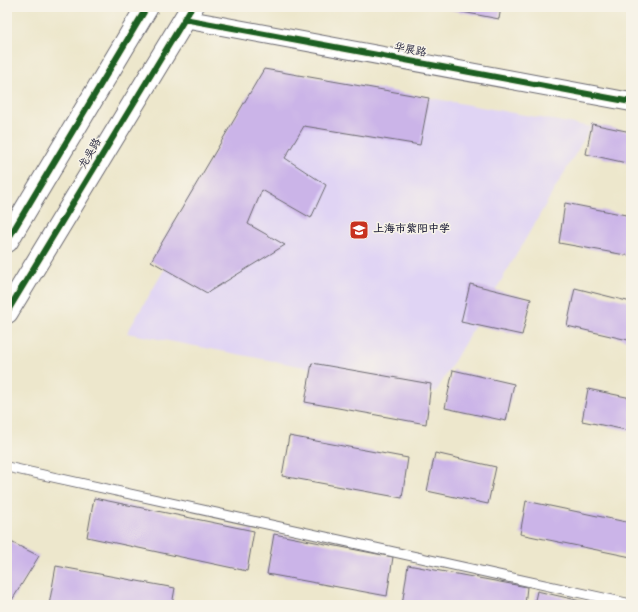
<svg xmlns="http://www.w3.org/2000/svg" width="638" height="612" font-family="'Gochi Hand','LXGW WenKai TC',sans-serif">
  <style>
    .built { fill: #e0d4f4 }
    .building { fill: #cbb4e8 }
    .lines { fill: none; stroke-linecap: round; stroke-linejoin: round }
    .lane-casing { stroke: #69676e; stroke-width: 11 }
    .street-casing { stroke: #69676e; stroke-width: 20 }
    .primary-casing { stroke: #69676e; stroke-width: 24 }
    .lane { stroke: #fff; stroke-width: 9 }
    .street { stroke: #fff; stroke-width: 18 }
    .primary { stroke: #fff; stroke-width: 22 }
    .cycleway-casing { stroke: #f7f3e8; stroke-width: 8 }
    .cycleway { stroke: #1b5e20; stroke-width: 6 }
    .labels { text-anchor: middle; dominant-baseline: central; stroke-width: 3; stroke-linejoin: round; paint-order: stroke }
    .street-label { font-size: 11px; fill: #22223b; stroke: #f7f3e8 }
    .poi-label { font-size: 11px; font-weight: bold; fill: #22223b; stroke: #f7f3e8; text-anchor: start }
  </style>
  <rect width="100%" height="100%" fill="#f7f3e8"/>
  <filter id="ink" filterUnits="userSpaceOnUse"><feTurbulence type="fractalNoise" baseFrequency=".025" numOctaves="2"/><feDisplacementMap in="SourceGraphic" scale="8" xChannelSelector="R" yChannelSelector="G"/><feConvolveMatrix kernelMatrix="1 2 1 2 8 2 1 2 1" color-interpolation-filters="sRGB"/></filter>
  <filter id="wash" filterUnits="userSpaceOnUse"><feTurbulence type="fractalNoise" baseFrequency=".012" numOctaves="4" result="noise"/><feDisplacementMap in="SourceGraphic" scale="16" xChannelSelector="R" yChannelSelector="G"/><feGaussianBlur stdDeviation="0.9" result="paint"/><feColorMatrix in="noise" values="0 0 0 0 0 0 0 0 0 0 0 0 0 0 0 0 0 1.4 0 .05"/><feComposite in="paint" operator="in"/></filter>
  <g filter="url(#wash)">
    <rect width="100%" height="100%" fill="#ede7cc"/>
    <path class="built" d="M281 71 591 127 436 392 127 333Z"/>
    <g id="blocks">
      <path class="building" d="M436 7H501L499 19Z
        M264 69 429 98 420 145 304 126 285 158 326 185 311 218 262 190 248 224 285 245 207 293 151 261Z
        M592 124 631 132V164L586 154Z
        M565 203 631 216V256L559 243Z
        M470 284 531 299 522 335 461 322Z
        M575 288 631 302V326L628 340 567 326Z
        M312 363 431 384 426 424 305 402Z
        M453 370 514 384 506 421 445 408Z
        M588 389 631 398V431L582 421Z
        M289 436 408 458 402 498 282 476Z
        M435 453 496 467 488 504 427 491Z
        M94 498 254 531 247 571 87 537Z
        M526 501 631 523V557L520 534Z
        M274 534 393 557 387 596 267 574Z
        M7 540 39 556 9 605H7Z
        M408 565 527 587 525 605H402Z
        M56 566 175 588 172 605H49Z
        M537 591 594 604V605H534Z"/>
    </g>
  </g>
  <g filter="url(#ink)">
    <use href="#blocks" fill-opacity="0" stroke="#69676e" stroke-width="1"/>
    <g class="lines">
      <defs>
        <path id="lane" d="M7 467 631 604"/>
        <path id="street" d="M184 19 631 102"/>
        <path id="primary" d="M7 241 147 7
          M7 312 192 7"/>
      </defs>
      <use href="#lane" class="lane-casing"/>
      <use href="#street" class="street-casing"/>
      <use href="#primary" class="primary-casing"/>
      <use href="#lane" class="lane"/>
      <use href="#street" class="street"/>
      <use href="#primary" class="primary"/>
      <defs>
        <path id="cycleway" d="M184 19 631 102
          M7 241 147 7
          M7 312 192 7"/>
      </defs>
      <use href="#cycleway" class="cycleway-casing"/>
      <use href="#cycleway" class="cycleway"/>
    </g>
  </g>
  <defs>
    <symbol id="school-square" viewBox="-11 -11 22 22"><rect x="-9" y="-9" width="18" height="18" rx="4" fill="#c8321e" stroke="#f7f3e8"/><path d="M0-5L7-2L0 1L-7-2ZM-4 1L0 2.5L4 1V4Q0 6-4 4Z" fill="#fff"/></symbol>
  </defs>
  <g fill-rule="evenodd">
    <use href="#school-square" x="348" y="219" width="22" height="22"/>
  </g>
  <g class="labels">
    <g class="street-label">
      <text transform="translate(410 51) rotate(11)">华展路</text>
      <text transform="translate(91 154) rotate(-59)">龙吴路</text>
    </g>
    <g class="poi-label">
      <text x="373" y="230">上海市紫阳中学</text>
    </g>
  </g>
  <rect width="638" height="612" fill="none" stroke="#f7f3e8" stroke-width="24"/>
</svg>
